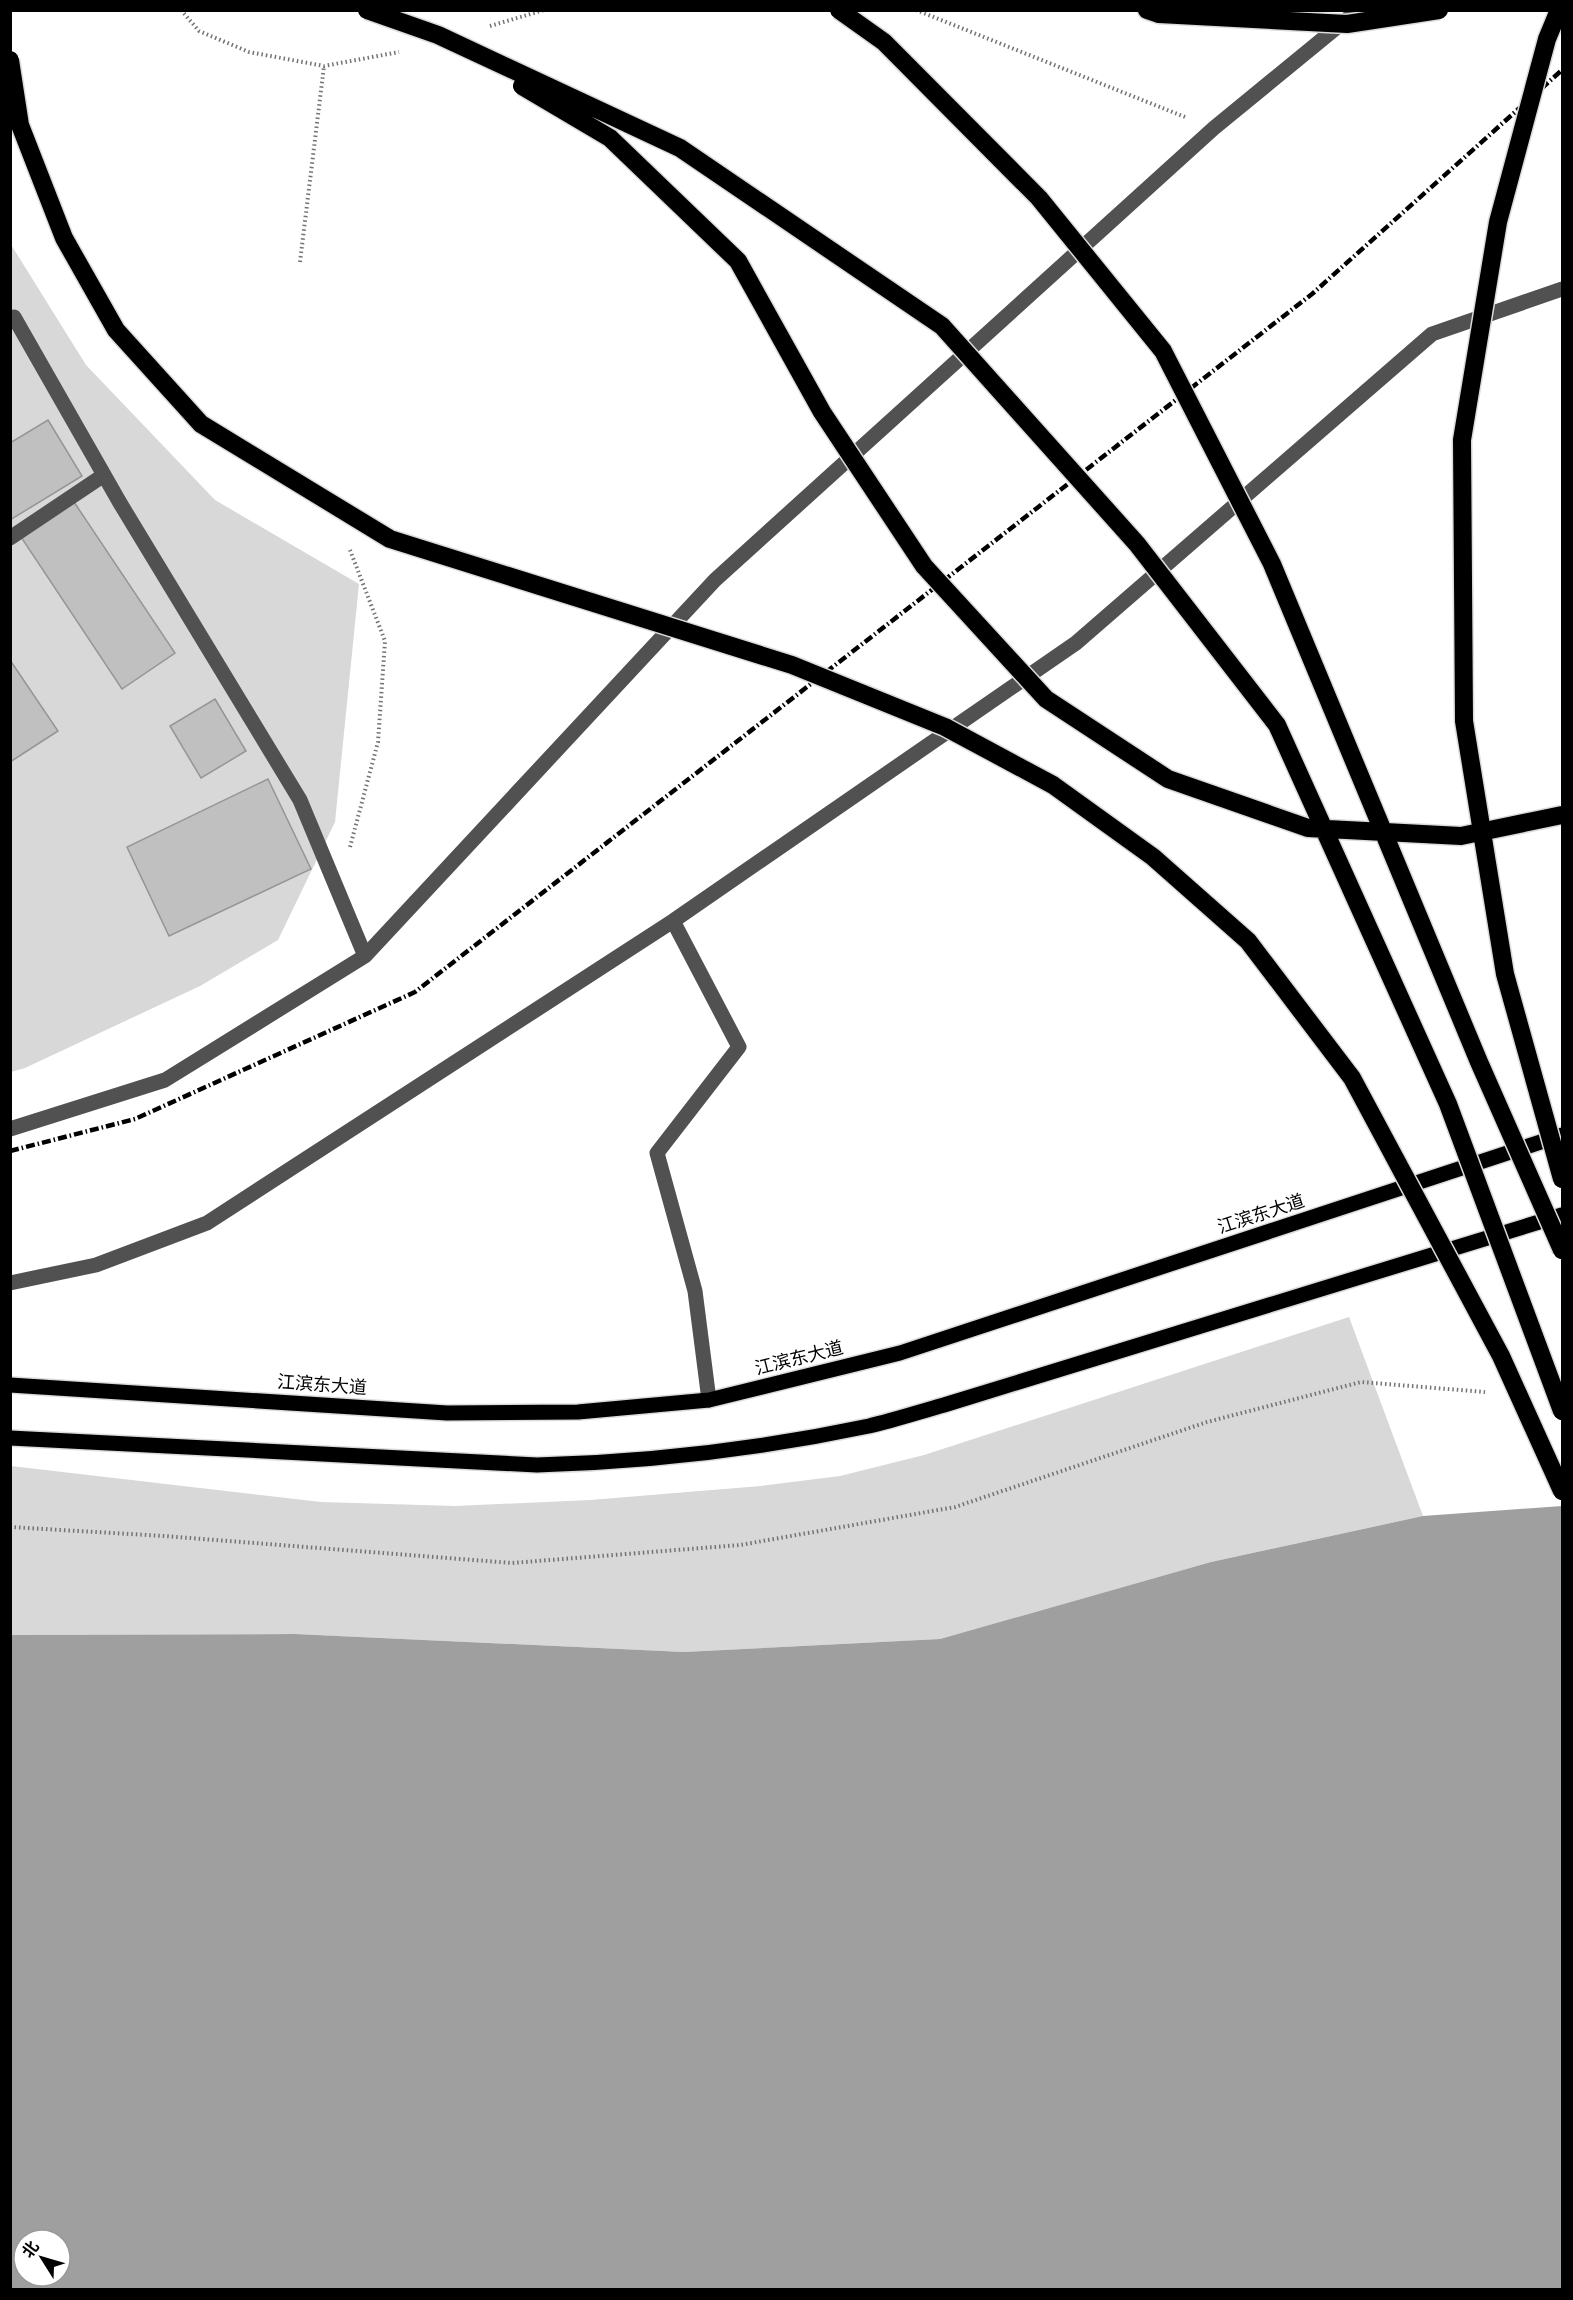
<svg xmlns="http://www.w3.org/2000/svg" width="1573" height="2300" font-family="'Fira Sans','Noto Sans SC',sans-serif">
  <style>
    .green { fill: #d8d8d8 }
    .water { fill: #9f9f9f; fill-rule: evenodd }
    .building { fill: #c0c0c0; stroke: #959595; stroke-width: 1.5 }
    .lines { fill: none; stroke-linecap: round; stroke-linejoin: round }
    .major-casing { stroke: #dbdbdb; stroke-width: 18 }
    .highway-casing { stroke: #dbdbdb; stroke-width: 21 }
    .path { stroke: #737373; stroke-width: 4; stroke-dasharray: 1.5 3; stroke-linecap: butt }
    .minor { stroke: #515151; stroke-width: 15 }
    .major { stroke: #000; stroke-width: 15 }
    .highway { stroke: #000; stroke-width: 18 }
    .rail { stroke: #000; stroke-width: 4.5; stroke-dasharray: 9 3 1.5 3; stroke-linecap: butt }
    .highway-bridge-casing { stroke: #dbdbdb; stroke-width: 21; stroke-linecap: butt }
    .highway-bridge { stroke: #000; stroke-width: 18 }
    .labels { text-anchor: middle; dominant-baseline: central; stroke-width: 4.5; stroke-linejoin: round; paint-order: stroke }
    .street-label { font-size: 18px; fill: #000; stroke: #fff }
  </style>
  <rect width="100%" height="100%" fill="#fff"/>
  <path class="green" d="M10 243 86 365 215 500 359 584 335 822 278 940 200 986 25 1068 11 1072Z
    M1349 1317 1423 1516 1211 1562 940 1639 684 1652 295 1634 11 1635V1466L321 1502 455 1506 590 1500 761 1486 840 1476 924 1455Z"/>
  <path class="water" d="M1562 1506V2289H11V1635L295 1634 684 1652 940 1639 1211 1562 1423 1516ZM24 2240H60V2276H24Z"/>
  <path class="building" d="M48 420 82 476 10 520V443Z
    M74 502 175 653 122 689 21 537Z
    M10 660 58 731 10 762Z
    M215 699 246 751 201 778 170 726Z
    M268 779 311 869 169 936 127 847Z"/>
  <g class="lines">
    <defs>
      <path id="major" d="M10 1385 447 1413 578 1412 709 1400 900 1353 1562 1135
        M10 1438 537 1465C648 1462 760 1449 869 1426 894 1420 919 1412 944 1405L1562 1215"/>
      <path id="highway" d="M1147 10 1159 14"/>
    </defs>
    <use href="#major" class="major-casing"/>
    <use href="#highway" class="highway-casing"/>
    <path class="path" d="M181 10 199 31 249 52 324 66 399 52
      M916 10 1185 117
      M490 26 544 10
      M300 262 324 66
      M350 847 378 742 385 641 350 550
      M10 1527 164 1536 512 1563 740 1545 955 1507 1207 1422 1361 1382 1485 1392"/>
    <path class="minor" d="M14 317 120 503 300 800 365 956
      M10 538 104 475
      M673 921 739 1047 657 1153 695 1291 709 1400
      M10 1129 165 1080 365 956 715 580 1214 128 1358 10
      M10 1283 96 1265 207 1223 673 921 1076 643 1432 334 1562 289"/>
    <use href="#major" class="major"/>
    <use href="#highway" class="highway"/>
    <path class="rail" d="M10 1151 135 1119 415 992 1312 294 1562 70"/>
    <defs>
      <path id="highway-bridge" d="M367 10 438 35 680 148 942 326 1137 544 1277 725 1448 1104 1562 1411
        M839 10 884 42 1039 198 1163 351 1272 564 1479 1062 1562 1250
        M1559 10 1547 39 1498 222 1462 440 1464 721 1505 974 1562 1179
        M1159 14 1347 24 1439 10
        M10 60 20 125 64 238 116 330 201 424 390 539 792 665 945 727 1053 785 1153 857 1248 941 1352 1078 1501 1356 1562 1491
        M522 86 610 138 738 261 822 412 924 566 1046 699 1168 779 1308 828 1461 836 1562 815"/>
    </defs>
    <use href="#highway-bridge" class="highway-bridge-casing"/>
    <use href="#highway-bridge" class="highway-bridge"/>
  </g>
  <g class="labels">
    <g class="street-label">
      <text transform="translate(1261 1214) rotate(-18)">江滨东大道</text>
      <text transform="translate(799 1358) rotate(-14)">江滨东大道</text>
      <text transform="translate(322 1385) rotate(4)">江滨东大道</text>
    </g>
  </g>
  <rect width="1573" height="2300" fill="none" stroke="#000000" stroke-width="24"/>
  <g transform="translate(42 2258) rotate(307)"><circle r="28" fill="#ffffff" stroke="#999999" stroke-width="1.5"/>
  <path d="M0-4.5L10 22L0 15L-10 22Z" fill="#000000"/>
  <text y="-9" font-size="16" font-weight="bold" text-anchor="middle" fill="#000000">北</text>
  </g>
</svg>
